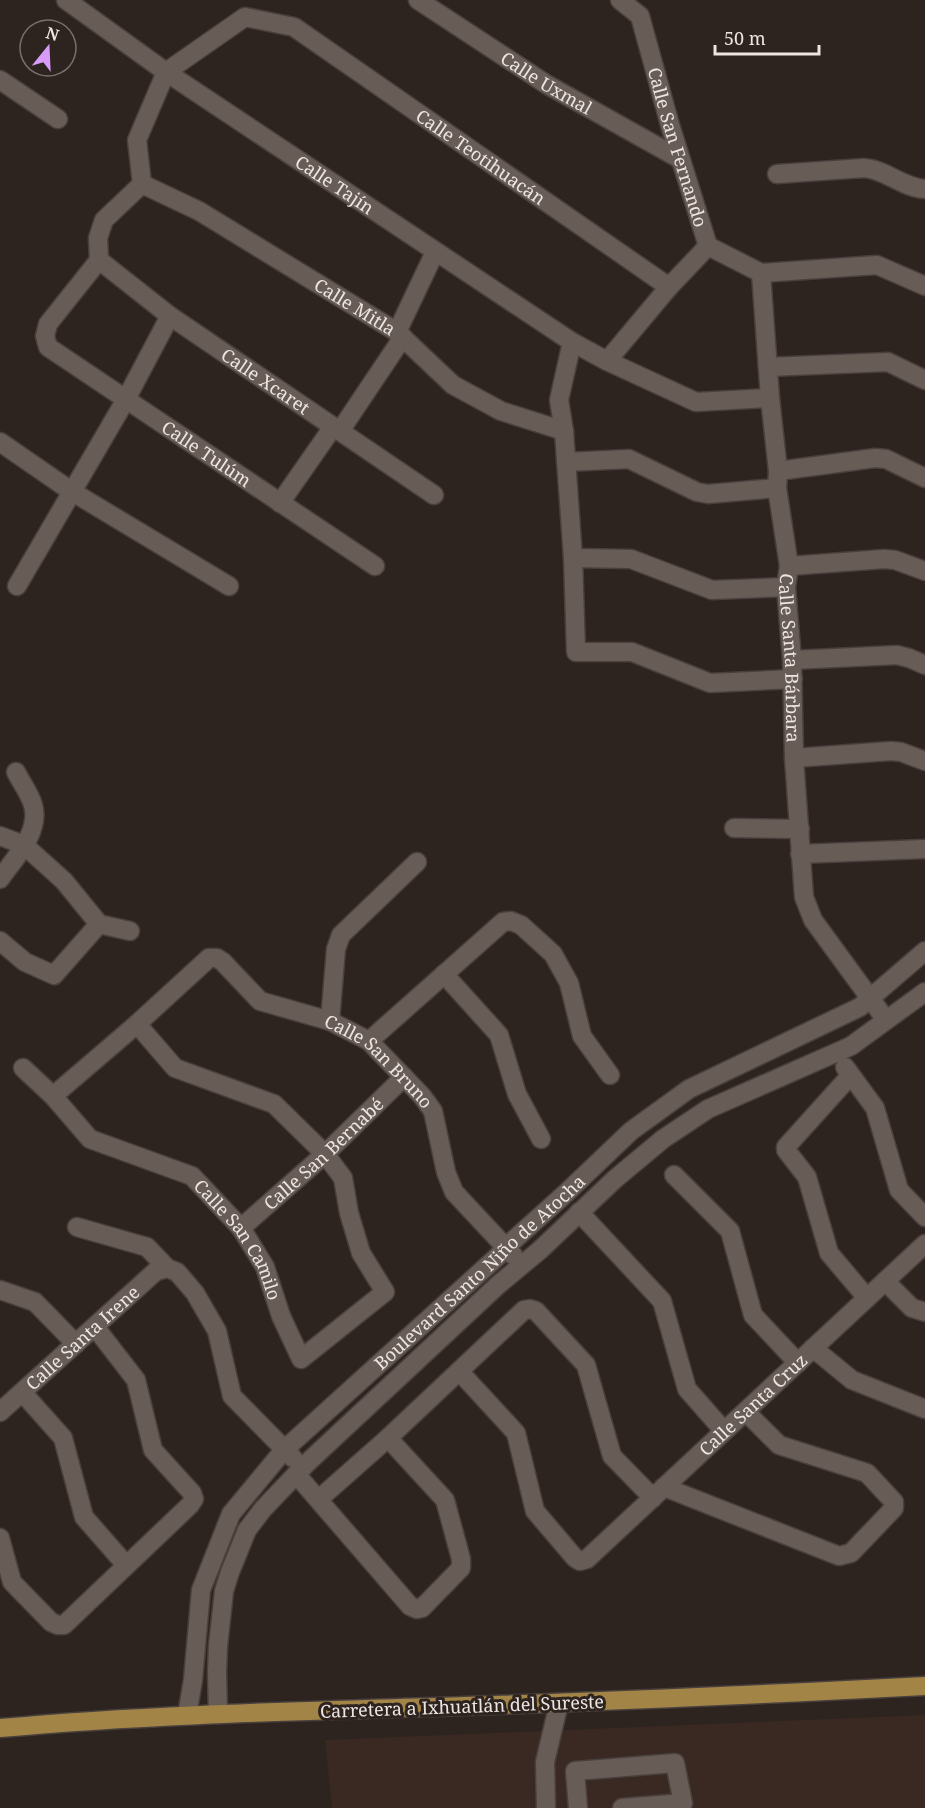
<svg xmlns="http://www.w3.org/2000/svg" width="925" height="1808" font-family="'Noto Serif',serif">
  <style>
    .built { fill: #392922 }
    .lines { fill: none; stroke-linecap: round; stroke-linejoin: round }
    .minor-casing { stroke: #49403d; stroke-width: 21 }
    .major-casing { stroke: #49403d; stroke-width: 21 }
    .minor { stroke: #685c57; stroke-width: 18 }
    .major { stroke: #a28446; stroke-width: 18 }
    .labels { text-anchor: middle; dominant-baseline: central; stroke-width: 6; stroke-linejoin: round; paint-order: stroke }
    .street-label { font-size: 18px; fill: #ece5e2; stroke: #2d231f }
  </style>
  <rect width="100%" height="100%" fill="#2d231f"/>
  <path class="built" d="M925 1715V1808H332L325 1740Z"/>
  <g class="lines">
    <defs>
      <g id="minor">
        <path id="s1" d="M66 0 166 72 572 342 607 361 696 402 770 398"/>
        <path id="s2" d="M418 0 546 84 680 159"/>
        <path id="s3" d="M620 0 640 16 670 125 708 246 761 273"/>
        <path d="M0 80 58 119"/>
        <path d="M777 174 864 168C885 169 903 188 925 189"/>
        <path id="s4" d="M142 184 137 140 166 72 245 17 294 27 669 287"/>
        <path id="s5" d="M142 184 104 220 98 238 99 260 48 324 45 336 48 347 375 566"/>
        <path id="s6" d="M142 184 199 211 397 332 453 385 501 411 564 431"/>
        <path id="s7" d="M99 260 170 316 434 495"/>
        <path id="s8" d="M761 273 770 398 778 471 777 488 789 566 786 587 792 660 794 758 804 897 813 920 886 1020"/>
        <path d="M761 273 877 265 925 286"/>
        <path d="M397 332 435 252"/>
        <path d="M572 342 559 400 564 431 573 558 576 652H632L710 683 793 679"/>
        <path d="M607 361 669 287 708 246"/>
        <path d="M768 367 888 362 925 380"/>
        <path d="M340 431 403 337"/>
        <path d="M0 442 71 491 229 586"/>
        <path d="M566 462 629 459 697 492 708 494 777 488"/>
        <path d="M778 471 875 458 886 459 925 478"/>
        <path d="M280 503 333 427"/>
        <path d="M573 558 631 559 712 590 786 587"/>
        <path d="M789 566 884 559 895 560 925 571"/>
        <path d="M17 586 125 401 170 316"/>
        <path d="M792 660 897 655 909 658 925 665"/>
        <path d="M794 758 891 751 901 752 925 761"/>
        <path d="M734 828 800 829"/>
        <path d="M0 836 24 845 64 881 99 924"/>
        <path d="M800 854 925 849"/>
        <path d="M0 879C14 859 41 832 33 805 30 794 21 782 16 772"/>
        <path d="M99 924 130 931"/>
        <path d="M0 941 25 962 54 975 99 924"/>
        <path d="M444 974 499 1035 517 1094 541 1139"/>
        <path d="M330 1021 336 949 341 935 417 862"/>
        <path d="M369 1041 503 922 511 921 521 925 553 954 569 983 582 1036 610 1075"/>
        <path d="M845 1067 875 1108 899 1190 925 1217"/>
        <path id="s9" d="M23 1068 53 1096 90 1139 192 1176 241 1228 265 1267 281 1316 301 1359 385 1292 361 1253 349 1213 343 1178 325 1154 274 1104 175 1068 137 1024"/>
        <path d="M850 1076 786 1147V1150L807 1177 829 1253 867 1298"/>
        <path id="s10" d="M53 1096 137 1024 209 958H217L223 962 260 1001 330 1021 369 1041 422 1096 433 1111 446 1172 454 1192 513 1255"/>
        <path d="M674 1175 730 1231 753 1315 798 1363"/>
        <path d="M579 1212 662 1301 687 1389 724 1431"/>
        <path d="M77 1227 147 1247 167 1268 177 1272 195 1293 217 1331 232 1396 293 1458"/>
        <path id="s11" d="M241 1228 325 1154 404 1077"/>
        <path d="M885 1281 912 1308 925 1312"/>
        <path d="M0 1290 35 1302 76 1344"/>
        <path d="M813 1348 852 1380 925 1409"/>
        <path id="s12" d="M459 1371 516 1433 535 1511 575 1558 580 1561 587 1559 925 1244"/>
        <path d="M22 1392 63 1438 84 1517 126 1565"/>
        <path id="s13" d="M0 1412 156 1271 167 1268"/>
        <path d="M296 1474 410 1606 417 1609 422 1608 461 1568V1559L445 1500 388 1438"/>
        <path d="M664 1487 839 1556 851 1553 894 1508V1502L867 1473 779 1445 746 1412"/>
        <path d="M319 1499 388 1438 524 1310 530 1309 536 1311 586 1365 612 1456 653 1498"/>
        <path d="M0 1538 12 1582 51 1622 58 1625H64L190 1505 194 1499 192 1493 153 1450 136 1380 95 1327"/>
        <path d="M218 1714 217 1672 218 1646 224 1591 230 1572 247 1530 263 1509 307 1463 498 1285 540 1250 615 1179 663 1139 708 1109 851 1046 925 992"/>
        <path id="s14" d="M187 1715 193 1680 201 1590 231 1514 284 1450 497 1257 506 1247 566 1193 631 1131 689 1089 860 1007 925 951"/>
        <path d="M546 1808 545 1762 559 1703"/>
        <path d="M578 1808 575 1771 675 1763 683 1803 622 1808"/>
      </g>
      <path id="major" d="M0 1728C155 1714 310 1711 465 1706 618 1701 772 1694 925 1686"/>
    </defs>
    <use href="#minor" class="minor-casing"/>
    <use href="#major" class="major-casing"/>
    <use href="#minor" class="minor"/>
    <use href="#major" class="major"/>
  </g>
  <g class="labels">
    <g class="street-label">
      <text stroke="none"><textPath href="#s2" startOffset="153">Calle Uxmal</textPath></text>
      <text stroke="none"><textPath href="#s3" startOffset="162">Calle San Fernando</textPath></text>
      <text stroke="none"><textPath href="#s4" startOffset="492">Calle Teotihuacán</textPath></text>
      <text stroke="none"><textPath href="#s1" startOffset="326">Calle Tajín</textPath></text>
      <text stroke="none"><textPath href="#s6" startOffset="246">Calle Mitla</textPath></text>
      <text stroke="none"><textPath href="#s7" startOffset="206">Calle Xcaret</textPath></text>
      <text stroke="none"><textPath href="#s5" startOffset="390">Calle Tulúm</textPath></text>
      <text stroke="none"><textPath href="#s8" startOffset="387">Calle Santa Bárbara</textPath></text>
      <text stroke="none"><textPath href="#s10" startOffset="414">Calle San Bruno</textPath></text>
      <text stroke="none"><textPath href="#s11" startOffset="111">Calle San Bernabé</textPath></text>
      <text stroke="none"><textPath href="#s9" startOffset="286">Calle San Camilo</textPath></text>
      <text stroke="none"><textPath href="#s14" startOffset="555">Boulevard Santo Niño de Atocha</textPath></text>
      <text stroke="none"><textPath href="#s13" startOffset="111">Calle Santa Irene</textPath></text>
      <text stroke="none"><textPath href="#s12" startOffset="466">Calle Santa Cruz</textPath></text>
      <text transform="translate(462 1706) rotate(-2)">Carretera a Ixhuatlán del Sureste</text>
    </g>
  </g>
  <g transform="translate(48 48) rotate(18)"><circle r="28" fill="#2d231f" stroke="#79716d" stroke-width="1.5"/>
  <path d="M0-4.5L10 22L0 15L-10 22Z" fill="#d89bf8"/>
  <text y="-9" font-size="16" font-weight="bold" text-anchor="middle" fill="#ece5e2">N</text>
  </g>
  <path d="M715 45v9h104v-9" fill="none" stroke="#ece5e2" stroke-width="3"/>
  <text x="724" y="45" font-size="18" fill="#ece5e2" stroke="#2d231f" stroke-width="4.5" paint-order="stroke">50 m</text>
</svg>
